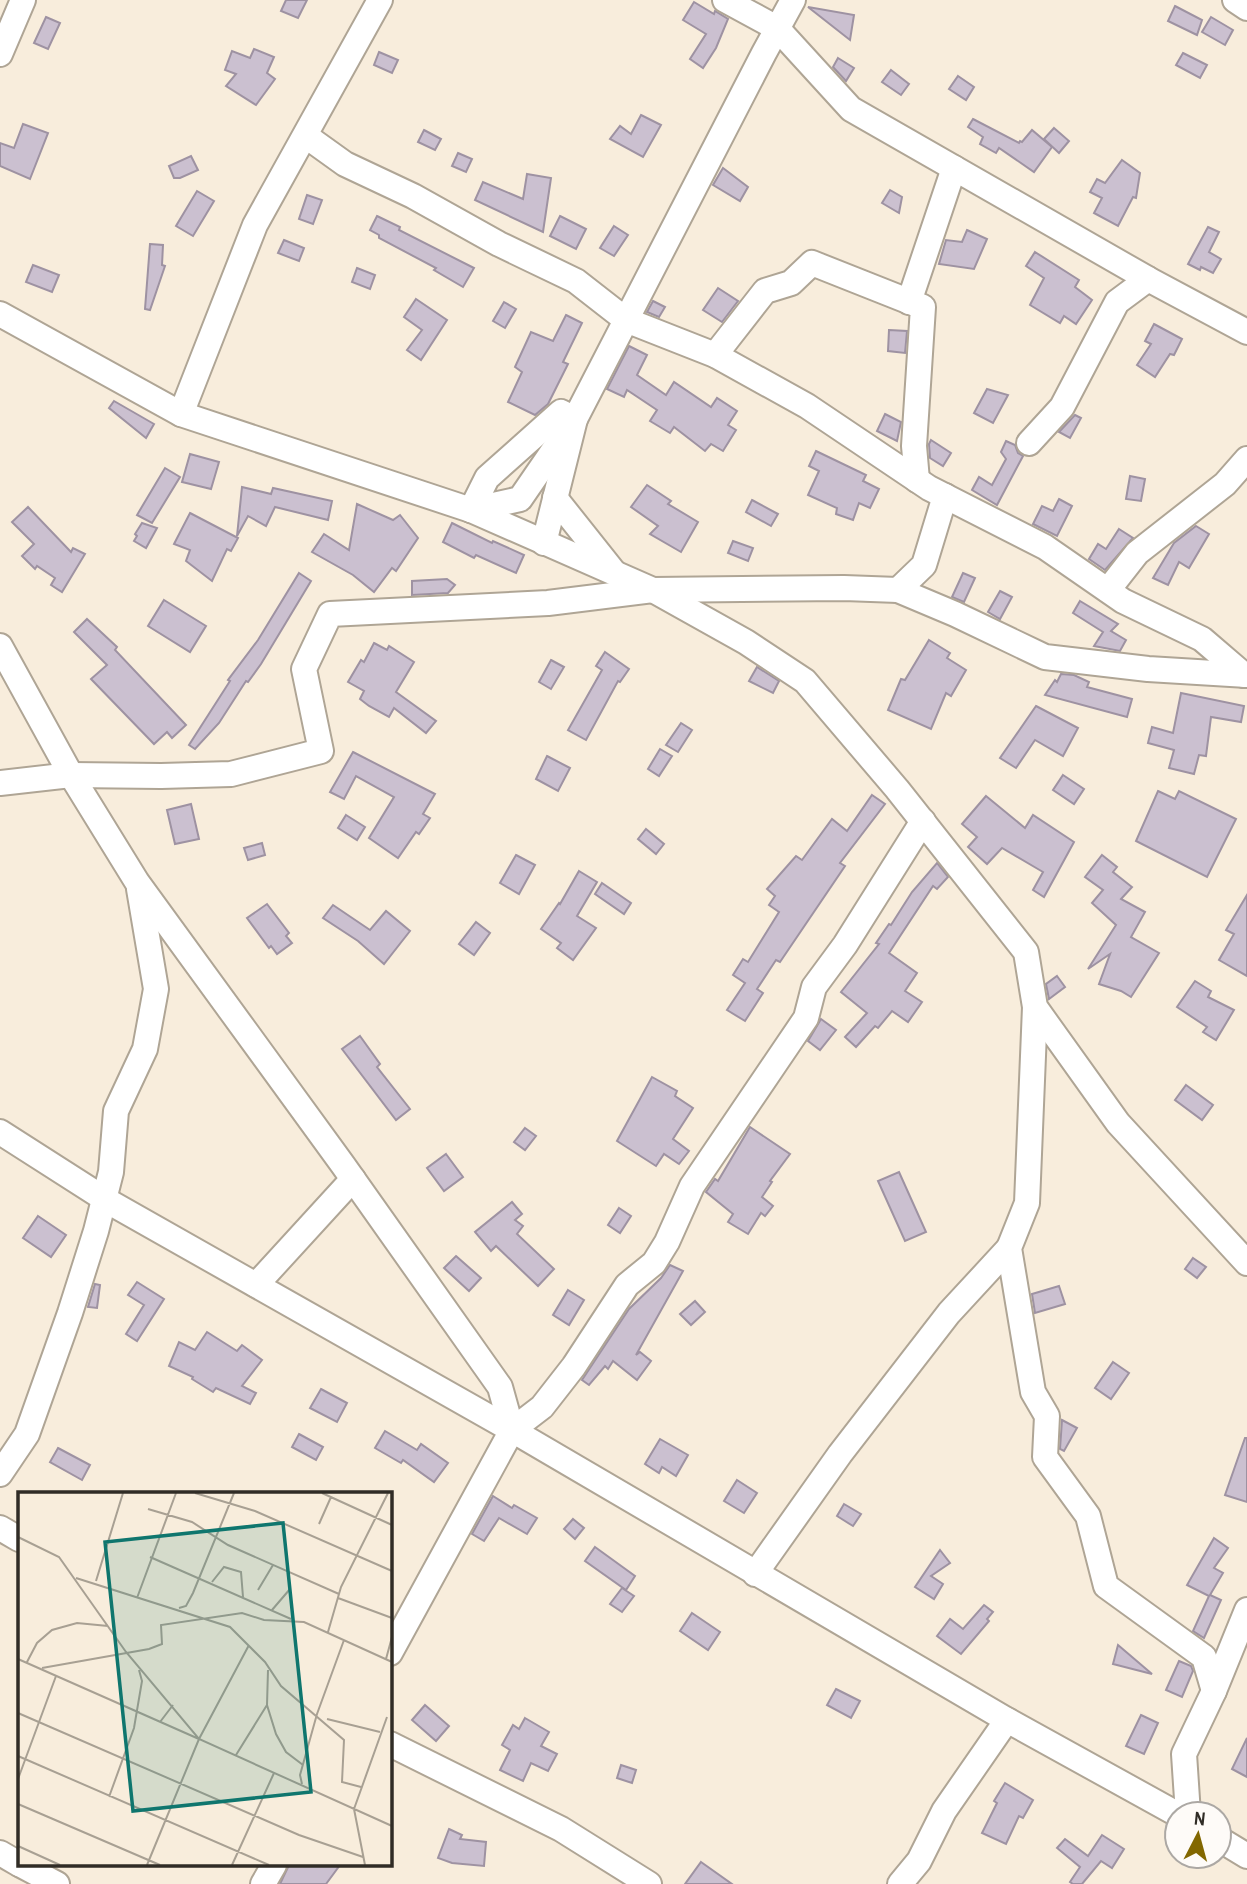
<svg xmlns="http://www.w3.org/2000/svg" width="1247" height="1884" viewBox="0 0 1247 1884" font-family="'Archivo Narrow',sans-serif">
<rect width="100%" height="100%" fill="#f8eddc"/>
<!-- building -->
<g fill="#cbc0d0" stroke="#9e92a2" stroke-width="2">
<polygon points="286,0 307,0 298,18 281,11"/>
<polygon points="694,2 714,14 715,11 728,19 716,48 703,68 690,59 706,34 683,20"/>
<polygon points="1175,6 1202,20 1197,35 1168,21"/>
<polygon points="808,7 854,15 850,40"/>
<polygon points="46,17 60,23 48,49 34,43"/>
<polygon points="1211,17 1233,30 1225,45 1202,32"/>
<polygon points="254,49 274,57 267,73 275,79 256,105 226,86 236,74 225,70 232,51 250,58"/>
<polygon points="379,52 398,60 392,73 374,65"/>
<polygon points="1183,53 1207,65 1200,78 1176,65"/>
<polygon points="838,58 854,68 846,81 833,67"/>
<polygon points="891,70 909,84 901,95 882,82"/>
<polygon points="958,76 974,87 966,100 949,89"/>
<polygon points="641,115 661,125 643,157 610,139 620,126 631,134"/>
<polygon points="973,119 1019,143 1020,141 1022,142 1032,130 1052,147 1034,172 999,148 996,153 980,144 983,137 968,127"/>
<polygon points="23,124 48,133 30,179 0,166 0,143 14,148"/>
<polygon points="1054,128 1069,141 1059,153 1044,139"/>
<polygon points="424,130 441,139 435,150 418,142"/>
<polygon points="458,153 472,159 466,172 452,166"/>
<polygon points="191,156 198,170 180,178 174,178 169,166"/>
<polygon points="1122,160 1140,173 1136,198 1133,197 1118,226 1094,213 1102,198 1090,192 1097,179 1105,183"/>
<polygon points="723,168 748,187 740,201 713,185"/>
<polygon points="527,174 551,178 543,232 475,200 483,182 523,199"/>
<polygon points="890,190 902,197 899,213 882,203"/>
<polygon points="197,191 214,201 193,236 176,226"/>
<polygon points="307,195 322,200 313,224 299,219"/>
<polygon points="377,216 400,227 399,230 474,268 463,287 434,270 436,268 379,238 379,235 370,230"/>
<polygon points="560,216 586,229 576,249 550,236"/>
<polygon points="614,226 628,235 614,256 600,248"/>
<polygon points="1208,227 1219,232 1209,252 1221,259 1213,273 1201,267 1200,270 1188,264"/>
<polygon points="967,230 987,239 974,269 939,264 946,240 962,242"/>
<polygon points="284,240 304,248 299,261 278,253"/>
<polygon points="150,244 163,245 162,265 165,266 150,310 145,309"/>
<polygon points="1035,252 1079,280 1075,287 1092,300 1076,324 1064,316 1060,323 1030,305 1044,278 1026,266"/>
<polygon points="33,265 59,275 52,292 26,282"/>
<polygon points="357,268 375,275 370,289 352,282"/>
<polygon points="718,288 738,301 722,322 703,310"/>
<polygon points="416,299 447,320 421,360 407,350 422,330 404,317"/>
<polygon points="653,301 665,307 659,317 647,312"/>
<polygon points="504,302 516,309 505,328 493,321"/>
<polygon points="566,315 582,323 563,362 568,364 548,404 535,415 508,402 522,372 515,367 531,332 553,341"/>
<polygon points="1154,324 1182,339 1174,355 1170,354 1155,377 1137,365 1151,344 1145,341"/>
<polygon points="889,330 907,331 905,353 888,351"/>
<polygon points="629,346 647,355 637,375 666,395 674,382 711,407 717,398 737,411 728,425 736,430 723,451 711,444 705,451 674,427 670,433 650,421 657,410 627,390 624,397 607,389"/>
<polygon points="987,389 1008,395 993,423 974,413"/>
<polygon points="114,401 154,424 146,438 109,408"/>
<polygon points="885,414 901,422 897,441 877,431"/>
<polygon points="1075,415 1081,418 1070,438 1059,432"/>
<polygon points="931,440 951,453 943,466 930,458 929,444"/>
<polygon points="1006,441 1015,445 1018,453 1023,456 997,505 972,490 979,477 992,485 1006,459 1001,452"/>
<polygon points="816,451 866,475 863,481 879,489 870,508 859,503 853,520 836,514 837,508 808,495 819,471 809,466"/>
<polygon points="190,454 219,462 211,489 182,482"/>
<polygon points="165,468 180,477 152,523 137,515"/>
<polygon points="1130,476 1145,479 1141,501 1126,499"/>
<polygon points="647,485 671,501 668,504 698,522 681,552 650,534 658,526 631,507"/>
<polygon points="242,487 271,494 273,488 332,501 328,520 275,507 266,526 248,516 237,536"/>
<polygon points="1059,499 1072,506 1057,536 1033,524 1042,506 1053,511"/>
<polygon points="752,500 778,514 771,526 746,512"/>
<polygon points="357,504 393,520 400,515 418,538 396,571 392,568 374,592 353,575 312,552 324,534 349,550"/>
<polygon points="28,507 71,552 73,548 85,554 62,592 51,585 55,578 37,566 35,569 22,556 34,544 12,522"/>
<polygon points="190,513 238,538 231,551 227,549 212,581 186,561 190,550 174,544"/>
<polygon points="142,523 157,528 146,548 134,541 137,536 135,534"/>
<polygon points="452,523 492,543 493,541 524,555 516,573 476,555 474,558 443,542"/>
<polygon points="1196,526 1209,534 1189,568 1179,562 1168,585 1153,578 1174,543"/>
<polygon points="1119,529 1133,538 1105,570 1089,559 1098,544 1106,549"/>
<polygon points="733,541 753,548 748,561 728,553"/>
<polygon points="299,573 311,581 261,664 248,682 246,681 219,723 195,749 189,745 230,681 228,680 258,640"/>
<polygon points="963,573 975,578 964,602 952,597"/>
<polygon points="447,579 455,585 448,593 412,595 412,581"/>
<polygon points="1000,591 1012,597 1000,619 988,612"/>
<polygon points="164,600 206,626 190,652 148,626"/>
<polygon points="1080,601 1118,624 1111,631 1126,640 1120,651 1094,646 1103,632 1073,613"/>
<polygon points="87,619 117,647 115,650 186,725 172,738 167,732 154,744 91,679 107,665 74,632"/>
<polygon points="929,640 950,653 947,658 966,670 951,696 946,693 931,729 888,710 901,679 905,680"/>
<polygon points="374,643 387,650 389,646 414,662 396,692 436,721 426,733 394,708 389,717 369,706 360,699 364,691 348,682 361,660 364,662"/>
<polygon points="605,652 629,669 620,682 618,681 586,740 568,730 602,670 596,666"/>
<polygon points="551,660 564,667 551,689 539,682"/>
<polygon points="757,667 779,681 773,693 749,681"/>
<polygon points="1061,674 1074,675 1089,682 1087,687 1132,699 1127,717 1045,695 1055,680 1057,682"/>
<polygon points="1181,693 1244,706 1241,722 1211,717 1206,756 1199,755 1194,774 1169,768 1174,750 1148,743 1152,727 1173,733"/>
<polygon points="1036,706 1078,728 1063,756 1035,740 1016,768 1000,758"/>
<polygon points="681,723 692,730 678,752 666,745"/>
<polygon points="660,749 672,756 659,776 648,769"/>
<polygon points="353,752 435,794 423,814 430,818 419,834 416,832 398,858 369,838 394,797 356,776 344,799 330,792"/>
<polygon points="547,756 570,768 558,791 536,779"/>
<polygon points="1063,775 1084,789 1074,804 1053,790"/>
<polygon points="1158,791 1175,799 1179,791 1236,819 1207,877 1136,841"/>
<polygon points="872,795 885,804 840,863 845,866 780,962 776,960 757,989 763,993 745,1021 727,1010 745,983 733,975 743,959 748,962 779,912 769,905 775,896 767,889 796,856 802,860 832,819 847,831"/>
<polygon points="986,796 1025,828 1033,815 1074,842 1044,897 1033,890 1043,872 1002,848 987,864 968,847 977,837 962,824"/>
<polygon points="191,804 199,839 175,844 167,810"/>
<polygon points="346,815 365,827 357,840 338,828"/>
<polygon points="646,829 664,844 656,854 638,839"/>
<polygon points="262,843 265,855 248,860 244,848"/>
<polygon points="516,855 535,865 519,894 500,883"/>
<polygon points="1102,855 1117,867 1113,872 1132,887 1121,899 1145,912 1131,937 1159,953 1131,997 1121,991 1099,984 1110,954 1088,969 1116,925 1092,903 1103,890 1085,877"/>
<polygon points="937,863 948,877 937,889 933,886 889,953 917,973 905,991 922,1002 908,1022 892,1011 878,1028 875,1026 856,1047 845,1037 867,1013 841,992 879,944 876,943 889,924 891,925 912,892"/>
<polygon points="579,871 597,882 577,916 596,928 573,960 557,948 561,943 541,929 559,903 560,904"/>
<polygon points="602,883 631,903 624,914 595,894"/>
<polygon points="1247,895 1247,976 1219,960 1234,934 1226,930"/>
<polygon points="267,904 289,933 286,936 292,943 277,954 271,946 269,948 247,918"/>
<polygon points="333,905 370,930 386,911 410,931 384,964 358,941 323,918"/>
<polygon points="476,922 490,933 474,955 459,944"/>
<polygon points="1057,976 1065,987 1049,999 1046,984"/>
<polygon points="1195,981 1211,991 1208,997 1234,1010 1216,1040 1203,1032 1207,1027 1177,1007"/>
<polygon points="821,1019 836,1030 820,1050 808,1041"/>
<polygon points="360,1036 380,1064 377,1067 410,1109 396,1120 342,1049"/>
<polygon points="652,1077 677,1091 675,1096 693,1108 673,1139 689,1151 679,1164 664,1154 656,1166 617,1141"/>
<polygon points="1186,1085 1213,1105 1202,1120 1175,1100"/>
<polygon points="750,1127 790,1154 770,1181 772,1182 762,1197 773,1206 765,1216 761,1213 748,1234 728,1222 733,1214 706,1192 715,1179 718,1181"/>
<polygon points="525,1128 536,1136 525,1150 514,1142"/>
<polygon points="446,1154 463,1177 444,1191 427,1168"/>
<polygon points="899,1172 926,1232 905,1241 878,1181"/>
<polygon points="512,1202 522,1214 515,1220 523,1226 517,1234 554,1269 538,1286 496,1246 491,1251 475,1232"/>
<polygon points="619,1208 631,1216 620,1233 608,1225"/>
<polygon points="38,1216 66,1235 51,1257 23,1238"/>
<polygon points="456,1256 481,1278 469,1291 444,1268"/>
<polygon points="1193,1258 1206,1267 1197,1278 1185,1269"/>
<polygon points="670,1265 683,1271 636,1355 640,1352 651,1361 637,1380 613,1361 608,1369 605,1366 589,1385 582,1380 629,1309 661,1278"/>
<polygon points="137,1282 164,1299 137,1341 126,1334 144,1305 128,1295"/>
<polygon points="95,1284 100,1285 97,1308 88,1307"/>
<polygon points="1059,1286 1065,1304 1035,1313 1032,1294"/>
<polygon points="568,1290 584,1300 569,1325 553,1315"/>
<polygon points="695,1301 705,1312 691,1325 680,1314"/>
<polygon points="207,1332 237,1351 242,1345 262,1360 242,1386 256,1393 250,1404 216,1388 213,1392 192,1379 193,1377 169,1366 179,1342 195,1350"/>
<polygon points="1113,1362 1129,1373 1111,1399 1095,1388"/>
<polygon points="321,1389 347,1403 337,1422 310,1408"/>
<polygon points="1062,1420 1077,1428 1064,1451 1060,1449"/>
<polygon points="385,1431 417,1450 421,1444 448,1463 434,1482 403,1460 401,1463 375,1448"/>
<polygon points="299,1434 323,1447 316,1460 292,1447"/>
<polygon points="1245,1438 1247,1438 1247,1502 1225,1495"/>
<polygon points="660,1439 688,1455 676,1476 662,1467 659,1473 645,1464"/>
<polygon points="58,1448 90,1465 82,1480 50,1462"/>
<polygon points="737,1480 757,1493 744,1513 724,1501"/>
<polygon points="493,1496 512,1508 514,1505 537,1518 527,1534 499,1518 484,1541 472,1534"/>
<polygon points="844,1504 861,1514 853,1526 837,1516"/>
<polygon points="573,1519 584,1528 575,1539 564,1529"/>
<polygon points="1214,1538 1228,1548 1214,1568 1223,1573 1210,1595 1221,1600 1204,1638 1193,1631 1209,1596 1187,1585"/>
<polygon points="595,1547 635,1576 626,1590 585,1561"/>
<polygon points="940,1550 950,1563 931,1576 943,1584 934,1599 915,1587"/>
<polygon points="622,1588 634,1596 622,1612 610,1604"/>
<polygon points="984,1605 993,1612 987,1619 989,1621 961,1654 937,1636 950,1619 963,1629"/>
<polygon points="692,1613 720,1632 708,1650 680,1631"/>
<polygon points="1118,1645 1152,1674 1113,1664"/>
<polygon points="1179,1661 1191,1666 1193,1671 1182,1697 1166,1690"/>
<polygon points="836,1689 860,1701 851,1718 827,1705"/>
<polygon points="425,1705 449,1726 436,1741 412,1720"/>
<polygon points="1141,1715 1158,1723 1144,1754 1126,1746"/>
<polygon points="525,1718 549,1732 541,1746 557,1754 548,1771 531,1763 523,1781 500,1770 510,1750 502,1745 513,1725 519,1729"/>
<polygon points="1247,1738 1247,1777 1232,1769"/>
<polygon points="621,1765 636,1770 632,1783 617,1778"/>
<polygon points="1005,1783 1033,1800 1023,1818 1019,1816 1006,1844 982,1833 997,1803 994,1801"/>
<polygon points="449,1829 462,1835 460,1839 486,1842 484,1866 452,1863 438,1858"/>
<polygon points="1102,1835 1124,1849 1112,1868 1101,1861 1082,1884 1073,1884 1070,1882 1080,1867 1057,1848 1065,1839 1088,1856"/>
<polygon points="701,1862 732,1884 685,1884"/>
<polygon points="289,1865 340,1865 326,1884 280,1884"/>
</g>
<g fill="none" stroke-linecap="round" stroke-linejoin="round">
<defs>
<g id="minor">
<polyline points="725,0 777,28 851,109 1148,279 1247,332"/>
<polyline points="1235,0 1247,8"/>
<polyline points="0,54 23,0"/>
<polyline points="306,136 345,164 413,196 499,244 576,281 626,320 715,355 807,406 929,488 1045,547 1123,601 1202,639 1244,675"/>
<polyline points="909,302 954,168"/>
<polyline points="0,314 181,414 471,510 653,590 746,642 805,681 897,789 1026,952 1035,1007 1118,1123 1247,1263"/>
<polyline points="715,355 765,291 791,283 812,263 923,307 914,446 917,480"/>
<polyline points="181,414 255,225 380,0"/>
<polyline points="1029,443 1062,407 1117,302 1148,279"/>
<polyline points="555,498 613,571"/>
<polyline points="471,510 520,499 575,419 764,53 793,0"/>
<polyline points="471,510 487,478 561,412 575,419 544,543"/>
<polyline points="898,590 924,565 945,496"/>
<polyline points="1108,590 1137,553 1225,484 1247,459"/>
<polyline points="0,646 71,775 137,882 343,1165 500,1387 512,1430 1007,1720 1177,1814"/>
<polyline points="0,783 71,775 161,776 231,774 321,751 304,669 330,614 548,603 653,590 844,588 898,590 955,614 1045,657 1148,669 1247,675"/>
<polyline points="1035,1007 1027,1203 1009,1248 1033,1392 1047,1416 1045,1457 1088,1516 1106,1586 1204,1657 1214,1691"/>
<polyline points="0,1132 111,1203 512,1430"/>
<polyline points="256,1285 353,1179"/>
<polyline points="0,1474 27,1434 70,1313 96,1231 111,1172 116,1111 145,1049 156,989 139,889"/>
<polyline points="0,1528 19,1539"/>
<polyline points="755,1574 840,1454 949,1313 1009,1248"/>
<polyline points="390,1653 512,1430 542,1407 574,1366 627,1285 654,1263 667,1242 692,1186 806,1018 814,987 845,945 923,821"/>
<polyline points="390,1744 561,1829 649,1884"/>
<polyline points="1188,1814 1184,1754 1214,1691 1247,1610"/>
<polyline points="1219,1839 1247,1856"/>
<polyline points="0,1853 19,1864"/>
<polyline points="21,1865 57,1884"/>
<polyline points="263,1884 274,1865"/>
<polyline points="900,1884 919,1861 944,1811 1007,1720"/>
</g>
</defs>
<!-- minor casing -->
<use href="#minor" stroke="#afa595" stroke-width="28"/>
<!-- minor -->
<use href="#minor" stroke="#fff" stroke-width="24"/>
</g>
<!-- overview -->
<g transform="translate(18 1492)">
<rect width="374" height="374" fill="#f8eddc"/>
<path fill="none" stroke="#a8a093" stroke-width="2" d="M 177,1 L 237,19 L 374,79M 304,1 L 374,33M 130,17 L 174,30 L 210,53 L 321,102M 301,32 L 313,5M 0,45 L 41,65 L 108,160 L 181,247 L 374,334M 132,65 L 273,127M 58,86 L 212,135 L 247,170 L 263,194 L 326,248 L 324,290 L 343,295M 78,89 L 105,1M 194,90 L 206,75 L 223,80 L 225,105M 240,98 L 255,73M 119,106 L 158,1M 320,106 L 374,126M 161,116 L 168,114 L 175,101 L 216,1M 254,118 L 272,97M 310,140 L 323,95 L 370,1M 0,167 L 181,247M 368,167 L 374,145M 9,170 L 19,151 L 34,138 L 59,131 L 90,134M 24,176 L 131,157 L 144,152 L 143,133 L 224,121 L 246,128 L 286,130 L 374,170M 250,178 L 249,213 L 258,242 L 268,260 L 285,273M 0,221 L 281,343 L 345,365M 309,227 L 362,240M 142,230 L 155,213M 218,263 L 249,213M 0,264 L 251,373M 0,287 L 38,184M 284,292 L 282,283 L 299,222 L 326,148M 91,305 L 116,236 L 124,189 L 121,178M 0,312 L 142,373M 0,354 L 42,373M 129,373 L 181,247 L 231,153M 214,373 L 256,281M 347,373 L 336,317 L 369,225"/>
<path fill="#0f766e" fill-opacity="0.15" stroke="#0f766e" stroke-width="3.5" d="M 265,31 L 293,300 L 115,319 L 87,50 Z"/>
<rect width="374" height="374" fill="none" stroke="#302c26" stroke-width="3.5"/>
</g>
<!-- north arrow -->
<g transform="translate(1198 1835) rotate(6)"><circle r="33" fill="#fefbf8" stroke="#aca8a4" stroke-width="2"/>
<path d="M0-5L12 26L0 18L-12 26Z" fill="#826700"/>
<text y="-10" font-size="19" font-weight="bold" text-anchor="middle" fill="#302c26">N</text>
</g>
</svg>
